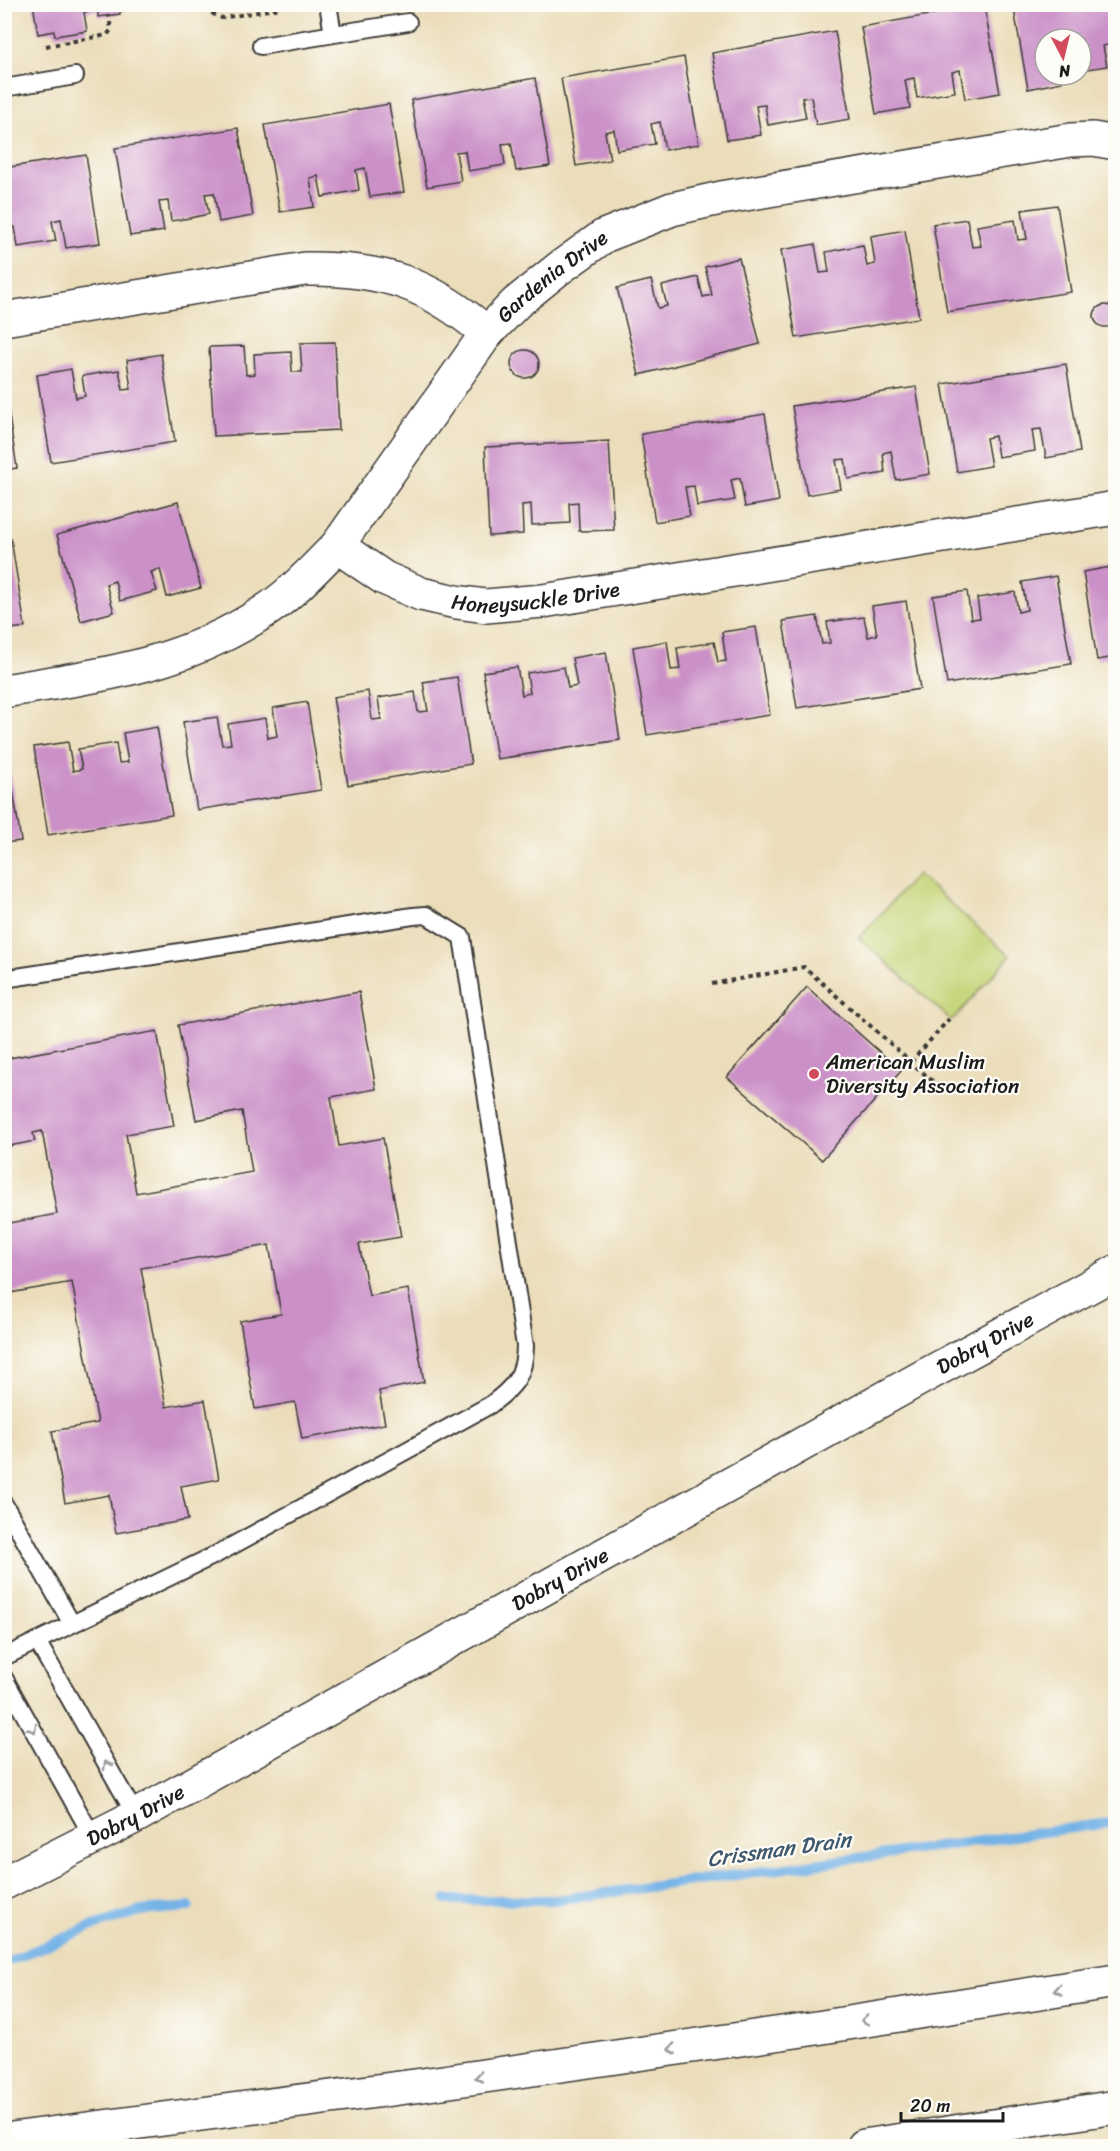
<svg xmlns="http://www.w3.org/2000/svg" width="1120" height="2151" viewBox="0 0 1120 2151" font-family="Sriracha,sans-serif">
<rect width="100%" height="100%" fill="#fdfcf7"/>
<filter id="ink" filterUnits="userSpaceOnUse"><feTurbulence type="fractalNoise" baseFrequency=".0167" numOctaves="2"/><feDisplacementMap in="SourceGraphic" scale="12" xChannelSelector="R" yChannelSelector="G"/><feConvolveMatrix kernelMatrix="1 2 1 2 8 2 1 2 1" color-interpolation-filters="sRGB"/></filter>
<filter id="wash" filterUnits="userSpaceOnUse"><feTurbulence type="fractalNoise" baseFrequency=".008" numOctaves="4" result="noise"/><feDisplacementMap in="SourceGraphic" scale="24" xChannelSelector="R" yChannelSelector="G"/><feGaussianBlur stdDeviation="1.35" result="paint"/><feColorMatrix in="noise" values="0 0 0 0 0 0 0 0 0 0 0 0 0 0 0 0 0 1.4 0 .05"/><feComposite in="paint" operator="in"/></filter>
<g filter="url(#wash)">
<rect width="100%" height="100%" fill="#ebddba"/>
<!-- green -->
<polygon fill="#c4d375" stroke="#707848" stroke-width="1.5" points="917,874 1010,956 952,1021 859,938"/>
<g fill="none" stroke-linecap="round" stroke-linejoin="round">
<!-- stream -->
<g stroke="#74b3e7" stroke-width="10">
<polyline points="446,1900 555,1900 1116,1822"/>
<polyline points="4,1963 93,1926 141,1911 189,1907"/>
</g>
</g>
<g id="blocks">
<!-- building -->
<g fill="#cb90c8">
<polygon points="33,4 150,4 151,6 120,11 120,14 98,17 98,10 84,12 87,31 55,36 54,31 38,34"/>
<polygon points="1013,4 1116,4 1116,57 1112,44 1103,46 1107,66 1081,70 1081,39 1045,39 1045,75 1061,75 1062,82 1028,89"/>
<polygon points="984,5 1000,93 965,99 960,70 952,72 955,92 917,98 914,78 905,80 910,108 876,114 861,27"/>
<polygon points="835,31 850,119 816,125 811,97 802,98 806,118 768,125 765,105 756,106 761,135 727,140 712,53"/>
<polygon points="684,57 699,144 665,150 660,122 651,124 655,144 617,150 614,130 605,132 610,160 576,166 561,78"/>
<polygon points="535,78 550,166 516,171 511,143 502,144 505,165 468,171 465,151 456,152 461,181 427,187 411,100"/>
<polygon points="389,104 404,192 370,197 365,168 356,170 359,190 322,197 318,176 310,178 314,207 280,212 265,125"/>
<polygon points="238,128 253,216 219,222 214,193 205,194 209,214 190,218 171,221 168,201 159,202 164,231 130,236 115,148"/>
<polygon points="86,155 100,243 66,248 61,219 52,221 56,241 18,247 15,227 6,228 11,257 4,258 4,168"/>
<polygon points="1057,205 1071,292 947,312 933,224 967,219 972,247 981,246 977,226 1015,220 1018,240 1027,239 1022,210"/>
<polygon points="905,230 919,318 796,338 781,250 815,244 820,273 829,272 826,252 863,245 867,266 875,264 871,236"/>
<polygon points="739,258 760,344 639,375 617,288 651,280 658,308 667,306 662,286 698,277 703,297 712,295 705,267"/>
<circle cx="1105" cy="316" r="11"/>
<polygon points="335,342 339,430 214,436 209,347 244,346 246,375 255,374 254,354 291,352 292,372 302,372 300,343"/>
<circle cx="525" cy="364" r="14"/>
<polygon points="161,354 175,442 51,462 37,375 71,369 76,398 85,396 82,376 100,373 119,370 123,390 131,389 127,360"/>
<polygon points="1066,364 1080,452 1046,458 1041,429 1032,430 1035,451 998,457 995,436 986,438 991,466 957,472 942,384"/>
<polygon points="916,387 930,474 896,480 891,451 883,453 885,473 848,479 845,459 836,460 841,489 807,495 792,406"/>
<polygon points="6,396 17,468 4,470 4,397"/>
<polygon points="765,414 779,501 745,507 740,478 731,480 735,500 697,506 694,486 685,487 690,516 655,522 641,434"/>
<polygon points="609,441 614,530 579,531 578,502 569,503 570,523 532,525 531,504 522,505 523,534 489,536 485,447"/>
<polygon points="178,502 201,588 167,597 160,569 151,572 157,591 120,601 115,581 106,584 114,612 81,621 57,535"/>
<polygon points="11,539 25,627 4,630 4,540"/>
<polygon points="1116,566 1116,657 1097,660 1083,572"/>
<polygon points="1056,576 1071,664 947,684 933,596 967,591 971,619 980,618 977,598 1015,592 1018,612 1027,610 1022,582"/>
<polygon points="906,601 920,689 797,708 783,621 817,616 822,644 830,643 827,622 864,617 868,637 877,635 872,606"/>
<polygon points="756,627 770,715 647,735 633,647 667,641 671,670 680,669 677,648 714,642 718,662 726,661 722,632"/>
<polygon points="606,652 620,740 497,759 483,672 517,667 522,695 530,693 527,673 564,667 568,688 577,686 572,658"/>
<polygon points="457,677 471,764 348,785 333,697 368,691 372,720 381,719 378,698 396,695 415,692 418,712 428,711 423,682"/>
<polygon points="307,702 321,790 197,810 183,722 217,717 222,745 231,744 228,724 265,718 268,738 277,736 273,708"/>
<polygon points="157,727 172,815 48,835 34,747 68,742 73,771 82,769 78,749 116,743 119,763 128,762 123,733"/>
<polygon points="7,752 21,841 4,843 4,753"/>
<polygon points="807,987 901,1071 822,1160 727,1077"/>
<polygon points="359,992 376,1089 331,1097 339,1146 383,1138 401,1237 359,1244 369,1296 408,1289 424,1382 379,1391 385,1424 302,1439 295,1402 255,1409 240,1321 281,1314 269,1245 141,1268 166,1407 205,1400 219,1479 181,1486 188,1520 116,1533 109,1495 65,1503 52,1431 98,1423 72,1282 4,1294 4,1224 57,1214 42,1131 33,1133 35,1141 4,1147 4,1059 157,1031 174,1126 126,1134 136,1193 252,1172 242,1111 196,1120 178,1025"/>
</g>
</g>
</g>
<g filter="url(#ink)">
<use href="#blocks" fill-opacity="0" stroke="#3b3934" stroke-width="1.5"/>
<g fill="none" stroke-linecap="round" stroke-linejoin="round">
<defs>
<g id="lane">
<polyline points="328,4 333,34"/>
<polyline points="261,46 408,22"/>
<polyline points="4,88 75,76"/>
<path d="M 4,979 L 413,916 L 426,915 L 462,937 L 525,1346 C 525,1376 513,1388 490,1405 L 217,1554 L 4,1657"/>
<polyline points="4,1504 72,1624"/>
<polyline points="37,1641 136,1816"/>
<polyline points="4,1678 94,1839"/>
</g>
<g id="street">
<path id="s1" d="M 4,319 L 305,269 C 383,268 428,283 487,333 L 516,303 L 558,269 L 604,236 L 672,209 L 721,198 L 1071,140 L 1093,139 L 1116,143"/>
<polyline points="337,546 487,333"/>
<path id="s2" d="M 4,691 C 99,675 179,667 262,613 C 290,596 314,569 337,546 L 384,578 L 421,594 L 456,602 L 486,606 L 543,601 L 1116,508"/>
</g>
<g id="secondary">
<path id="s3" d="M 4,1883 L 136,1816 L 919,1379 L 1116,1272"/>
</g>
<g id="highway">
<polyline points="4,2140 422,2085 810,2029 1116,1981"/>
<polyline points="864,2146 1116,2107"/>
</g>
</defs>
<!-- lane casing -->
<use href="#lane" stroke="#3b3934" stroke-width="20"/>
<!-- street casing -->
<use href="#street" stroke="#3b3934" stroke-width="36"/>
<!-- secondary casing -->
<use href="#secondary" stroke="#3b3934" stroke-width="36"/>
<!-- highway casing -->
<use href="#highway" stroke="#3b3934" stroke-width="36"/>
<!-- path -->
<g stroke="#3b3934" stroke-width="4" stroke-dasharray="4.5 4.5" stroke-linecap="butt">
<polyline points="210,4 213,14 222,18 281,8"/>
<polyline points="245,5 246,14"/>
<polyline points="46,46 107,35 111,30 109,16"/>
<polyline points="1110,305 1116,300"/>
<polyline points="1113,324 1116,327"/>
<polyline points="712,984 804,967 937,1085 942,1093"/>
<polyline points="911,1062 949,1019"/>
</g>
<!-- lane -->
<use href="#lane" stroke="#fff" stroke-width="16"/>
<!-- street -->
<use href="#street" stroke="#fff" stroke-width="33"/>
<!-- secondary -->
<use href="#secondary" stroke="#fff" stroke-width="33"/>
<!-- highway -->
<use href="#highway" stroke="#fff" stroke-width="33"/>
</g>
<!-- one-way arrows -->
<defs><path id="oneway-chevron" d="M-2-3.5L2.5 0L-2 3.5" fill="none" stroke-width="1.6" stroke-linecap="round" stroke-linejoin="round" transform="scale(1.5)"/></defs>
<g stroke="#999">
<use href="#oneway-chevron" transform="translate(33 1729) rotate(61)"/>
<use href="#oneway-chevron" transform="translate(107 1765) rotate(-119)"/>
<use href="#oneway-chevron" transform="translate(1058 1990) rotate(171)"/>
<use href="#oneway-chevron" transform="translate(865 2020) rotate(171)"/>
<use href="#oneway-chevron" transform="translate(672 2049) rotate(172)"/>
<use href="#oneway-chevron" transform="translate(479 2077) rotate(172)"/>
</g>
</g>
<!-- markers -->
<circle fill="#d1495b" stroke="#fdfcf7" stroke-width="2" cx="814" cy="1074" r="6"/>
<g text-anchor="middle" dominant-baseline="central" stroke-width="4.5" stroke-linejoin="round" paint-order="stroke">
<!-- street labels -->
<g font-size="21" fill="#1c1c1c" stroke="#fdfcf7">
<text stroke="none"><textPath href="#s1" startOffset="590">Gardenia Drive</textPath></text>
<text stroke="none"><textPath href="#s2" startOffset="586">Honeysuckle Drive</textPath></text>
<text stroke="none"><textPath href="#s3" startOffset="1120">Dobry Drive</textPath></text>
<text stroke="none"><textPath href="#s3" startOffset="634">Dobry Drive</textPath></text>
<text stroke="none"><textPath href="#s3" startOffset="148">Dobry Drive</textPath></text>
</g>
<!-- poi labels -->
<g font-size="21" fill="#1c1c1c" stroke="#fdfcf7" text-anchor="start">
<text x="826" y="1062">American Muslim<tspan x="826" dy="24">Diversity Association</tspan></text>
</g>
<!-- water labels -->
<g font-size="22" font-style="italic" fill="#3f586d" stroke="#fdfcf7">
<text transform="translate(779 1849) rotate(-8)">Crissman Drain</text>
</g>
</g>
<!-- margin -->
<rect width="1120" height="2151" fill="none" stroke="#fdfcf7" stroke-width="24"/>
<!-- north arrow -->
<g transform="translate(1063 57) rotate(173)"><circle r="28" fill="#fdfcf7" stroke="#a3a29f" stroke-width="1.5"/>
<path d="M0-4.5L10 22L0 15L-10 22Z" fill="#d1495b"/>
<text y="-9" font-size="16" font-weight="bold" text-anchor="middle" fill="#1c1c1c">N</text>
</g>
<!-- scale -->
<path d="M901 2112v9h102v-9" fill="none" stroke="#1c1c1c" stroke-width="3"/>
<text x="910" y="2112" font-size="18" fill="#1c1c1c" stroke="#fdfcf7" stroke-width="4.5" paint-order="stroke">20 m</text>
</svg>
